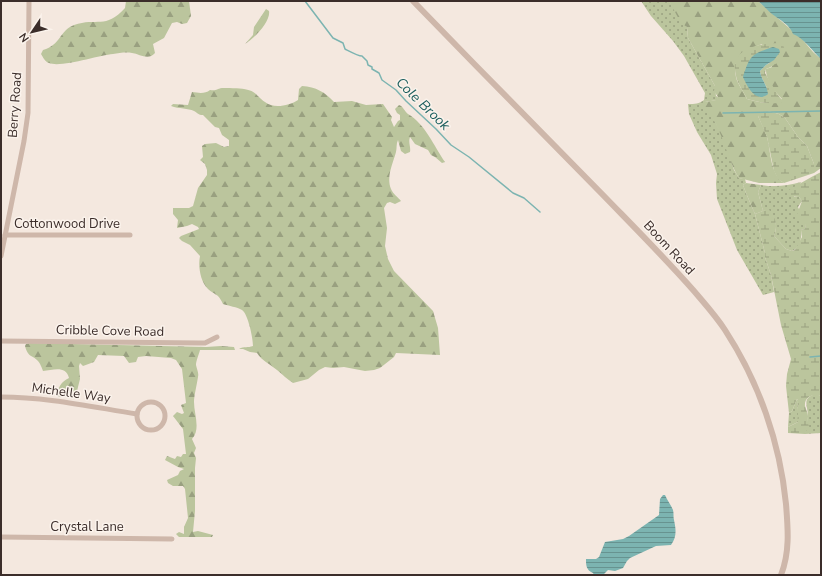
<svg xmlns="http://www.w3.org/2000/svg" width="822" height="576" viewBox="0 0 822 576" font-family="'Nunito Sans',sans-serif">
<defs>
<pattern id="grass-dots" width="8" height="8" patternUnits="userSpaceOnUse"><rect width="8" height="8" fill="#bbc59d"/><path d="M2 2h.1M6 6h.1" fill="none" stroke="#99a080" stroke-width="1.8" stroke-linecap="round"/></pattern>
<pattern id="forest-firs" width="22" height="20" patternUnits="userSpaceOnUse"><rect width="22" height="20" fill="#bbc59d"/><path d="M5 1l3.5 6h-7zM16 11l3.5 6h-7z" fill="#99a080"/></pattern>
<pattern id="wetland-marsh" width="20" height="14" patternUnits="userSpaceOnUse"><rect width="20" height="14" fill="#bbc59d"/><path d="M1 5h8M5 5V1M11 12h8M15 12V8" fill="none" stroke="#99a080"/></pattern>
<pattern id="water-rules" width="6" height="5" patternUnits="userSpaceOnUse"><rect width="6" height="5" fill="#7cb4b1"/><path d="M0 2.5h6" fill="none" stroke="#679390"/></pattern>
</defs>
<rect width="100%" height="100%" fill="#f4e8df"/>
<!-- grass -->
<g fill="url(#grass-dots)">
<path d="M 641,1 L 669,1 L 687,27 L 688,38 L 715,86 L 716,96 L 718,97 L 717,100 L 705,102 L 724,139 L 734,170 L 739,178 L 745,179 L 746,183 L 743,185 L 746,193 L 755,214 L 765,253 L 765,257 L 771,275 L 774,292 L 763,295 L 737,250 L 717,199 L 716,183 L 717,174 L 711,155 L 697,132 L 689,114 L 688,104 C 695,104 699,104 704,100 L 705,93 L 684,56 L 673,41 L 651,16 Z"/>
<path d="M 801,182 L 799,186 L 793,188 L 794,197 L 799,197 L 802,201 L 798,207 L 806,225 L 805,229 L 801,230 C 802,238 800,248 792,251 L 786,249 L 774,236 C 778,226 775,216 768,210 L 763,211 L 758,192 L 761,185 C 775,187 787,186 801,182 Z"/>
<path d="M 816,394 L 821,396 L 821,433 L 805,434 C 805,428 807,423 808,418 C 809,407 800,398 816,394 Z"/>
<path d="M 797,399 L 798,400 C 797,407 799,414 798,422 L 788,427 L 789,413 L 792,411 Z"/>
</g>
<!-- forest -->
<g fill="url(#forest-firs)" fill-rule="evenodd">
<path d="M 126,1 L 189,1 L 191,16 L 187,23 L 182,24 L 177,22 L 172,23 L 164,38 L 153,44 L 155,53 C 148,61 140,54 132,53 C 126,52 119,53 113,54 C 99,55 61,68 49,63 C 45,62 43,57 41,54 L 43,50 C 61,45 59,31 74,25 C 97,17 105,30 125,8 Z"/>
<path d="M 669,1 L 758,1 L 802,39 L 813,52 L 821,59 L 821,168 L 814,173 L 814,164 L 807,146 L 798,137 L 785,118 L 779,114 L 768,111 L 758,116 C 761,123 765,130 767,137 C 771,152 770,174 784,183 L 759,183 L 739,178 C 725,155 723,127 704,107 L 705,102 L 716,100 L 718,97 L 714,91 L 715,86 L 688,38 L 687,27 L 681,23 ZM 762,44 L 772,67 L 766,69 C 765,79 776,93 782,99 C 774,106 757,102 747,99 C 744,92 737,83 736,77 C 731,56 746,50 762,44 Z"/>
<path d="M 266,9 L 269,11 C 271,21 254,39 245,44 L 253,35 L 254,27 Z"/>
<path d="M 302,86 C 316,87 325,92 334,102 L 352,101 L 366,105 L 383,104 L 392,117 L 391,120 L 394,127 L 398,121 L 400,120 L 400,115 L 397,113 L 395,109 L 399,105 C 404,107 404,111 408,114 C 425,124 434,146 445,162 L 442,163 L 435,157 L 431,155 L 428,150 L 415,144 L 410,137 C 408,142 411,147 410,152 L 405,154 L 401,151 L 398,140 C 396,144 397,148 396,152 C 393,163 386,177 391,189 C 393,194 398,197 401,201 L 395,204 L 390,202 L 387,203 L 384,208 L 387,228 L 385,246 L 388,259 L 394,271 L 433,311 L 438,328 L 440,355 L 396,353 L 394,357 L 380,368 L 374,370 L 365,371 L 344,367 L 333,368 L 325,367 L 319,370 L 308,379 L 293,383 C 287,379 283,375 277,370 C 270,364 262,361 257,353 L 250,352 L 243,349 L 239,349 C 244,346 248,348 253,346 C 253,338 248,314 242,310 C 237,307 229,306 223,304 C 218,293 216,296 208,289 C 200,281 198,266 200,256 L 190,245 L 182,241 L 179,238 L 181,236 L 199,229 L 198,227 L 192,224 L 187,226 L 177,228 L 178,220 L 173,214 L 173,208 L 189,208 L 193,206 L 198,188 L 207,175 L 207,170 L 205,164 L 200,160 L 203,157 L 202,146 L 205,144 L 216,143 L 224,147 L 229,146 L 229,140 L 222,135 L 219,128 L 215,127 L 203,115 C 198,115 198,113 194,111 C 188,108 179,109 171,106 L 173,104 L 188,105 L 192,92 C 199,93 205,94 210,90 C 217,91 216,89 222,88 C 225,88 241,88 244,89 C 257,91 256,96 265,102 C 273,109 289,106 298,100 L 299,89 Z"/>
<polygon points="746,183 761,185 758,192 763,211 755,214 746,193 743,185"/>
<path d="M 30,343 L 206,347 L 221,346 L 234,347 L 235,350 L 200,350 C 199,354 196,361 196,365 C 197,370 199,373 198,377 C 197,384 194,396 194,402 C 194,414 201,429 192,439 L 196,448 L 194,453 L 196,458 L 195,468 L 195,511 L 193,532 L 198,531 L 213,535 L 212,537 L 179,537 L 176,534 L 179,532 L 184,534 L 184,527 L 188,518 L 185,489 L 183,486 L 173,486 L 168,483 L 167,480 L 178,475 L 180,471 L 184,469 L 178,467 L 165,460 L 167,456 L 175,459 L 177,456 L 181,457 L 183,454 L 186,454 L 183,429 L 173,416 L 177,412 L 182,414 L 184,413 L 181,405 L 186,403 L 182,369 L 176,360 L 171,358 L 146,356 L 138,357 L 136,362 L 129,363 L 124,356 L 98,355 L 94,362 L 83,366 L 80,363 L 79,366 L 80,379 L 76,395 L 63,397 L 57,396 C 58,387 61,382 69,378 C 66,365 53,370 43,371 C 42,368 40,363 38,361 C 33,355 28,358 25,346 L 26,344 Z"/>
</g>
<!-- wetland -->
<g fill="url(#wetland-marsh)" fill-rule="evenodd">
<path d="M 778,43 L 783,45 L 785,50 C 783,60 776,65 766,69 L 765,73 L 778,95 L 782,100 L 782,102 C 772,105 757,102 747,99 C 744,92 737,83 736,76 C 729,48 757,44 778,43 ZM 775,60 L 766,65 L 760,71 L 761,76 L 767,88 L 746,69 Z"/>
<polygon points="764,107 768,111 779,114 785,118 798,137 807,146 814,164 814,173 784,183 778,179 774,171 767,137 758,116 760,109"/>
<path d="M 821,172 L 821,396 C 813,393 804,397 805,406 C 806,410 808,413 808,416 C 808,420 807,422 809,426 L 805,434 L 788,433 L 788,427 L 798,422 L 797,420 C 799,414 797,407 798,400 L 797,399 L 792,411 L 789,413 L 786,386 L 787,374 L 791,359 L 781,325 L 771,275 L 765,257 L 765,253 L 755,214 L 768,209 C 776,216 778,226 774,236 L 786,249 L 792,251 L 795,250 L 802,237 L 801,230 L 805,229 L 806,225 L 799,222 L 796,217 L 802,201 L 799,197 L 788,196 L 787,191 C 799,184 809,178 821,172 Z"/>
</g>
<!-- water -->
<g fill="url(#water-rules)">
<path d="M 758,1 L 821,1 L 821,59 C 813,52 803,37 793,34 C 790,25 780,20 772,14 C 767,10 763,5 758,1 Z"/>
<path d="M 773,47 L 779,49 L 780,52 L 774,60 L 766,65 L 760,71 C 761,79 767,85 768,94 C 756,104 747,86 743,77 C 750,55 752,54 773,47 Z"/>
<path d="M 663,495 L 665,495 C 667,500 671,505 673,510 C 674,513 673,517 674,520 C 676,529 677,537 671,545 L 656,546 L 630,558 L 627,561 L 623,568 L 615,571 L 608,570 L 603,575 L 594,575 L 593,573 C 586,570 586,565 586,559 L 596,559 L 599,557 L 605,542 L 623,539 L 629,536 L 659,515 L 660,499 Z"/>
</g>
<g fill="none" stroke-linecap="round" stroke-linejoin="round">
<!-- stream -->
<g stroke="#7cb4b1" stroke-width="1.5">
<path d="M 305,1 L 333,38 L 343,43 L 345,49 C 349,51 358,56 362,56 L 367,61 L 368,65 L 372,67 L 372,69 L 379,73 L 382,80 L 396,90 L 406,101 L 436,129 L 451,145 L 469,157 L 513,193 L 524,198 L 540,212"/>
<polyline points="723,113 821,111"/>
<polyline points="810,357 821,356"/>
</g>
<!-- minor -->
<g stroke="#ceb7aa" stroke-width="5">
<polyline points="5,235 130,235"/>
<polyline points="1,256 24,141 28,113 29,1"/>
<polyline points="1,341 200,343 205,343 217,337"/>
<path d="M 1,397 C 47,397 92,407 137,414"/>
<circle cx="151" cy="416" r="14"/>
<polyline points="1,537 172,539"/>
</g>
<!-- tertiary -->
<path stroke="#ceb7aa" stroke-width="6" d="M 413,1 C 476,66 540,131 603,195 C 634,227 665,258 694,291 C 705,304 716,316 725,330 C 759,382 780,443 786,504 C 788,529 790,552 781,575"/>
</g>
<g text-anchor="middle" dominant-baseline="central" stroke-width="3" stroke-linejoin="round" paint-order="stroke">
<!-- street labels -->
<g font-size="13" fill="#3b2d2a" stroke="#fbf3ec">
<text transform="translate(15 105) rotate(-86)">Berry Road</text>
<text x="67" y="224">Cottonwood Drive</text>
<text transform="translate(669 248) rotate(47)">Boom Road</text>
<text transform="translate(110 331) rotate(1)">Cribble Cove Road</text>
<text transform="translate(71 393) rotate(8)">Michelle Way</text>
<text x="87" y="527">Crystal Lane</text>
</g>
<!-- water labels -->
<g font-size="14" font-style="italic" fill="#1c5f5e" stroke="#fbf3ec">
<text transform="translate(423 104) rotate(44)">Cole Brook</text>
</g>
</g>
<!-- border -->
<rect width="822" height="576" fill="none" stroke="#3b2d2a" stroke-width="4"/>
<!-- north arrow -->
<g transform="translate(32 32) rotate(235)" stroke="#fbf3ec" stroke-width="3" paint-order="stroke">
<path d="M0-3L7 15L0 10L-7 15Z" fill="#3b2d2a"/>
<text y="-6" font-size="11" font-weight="bold" text-anchor="middle" fill="#3b2d2a">N</text>
</g>
</svg>
